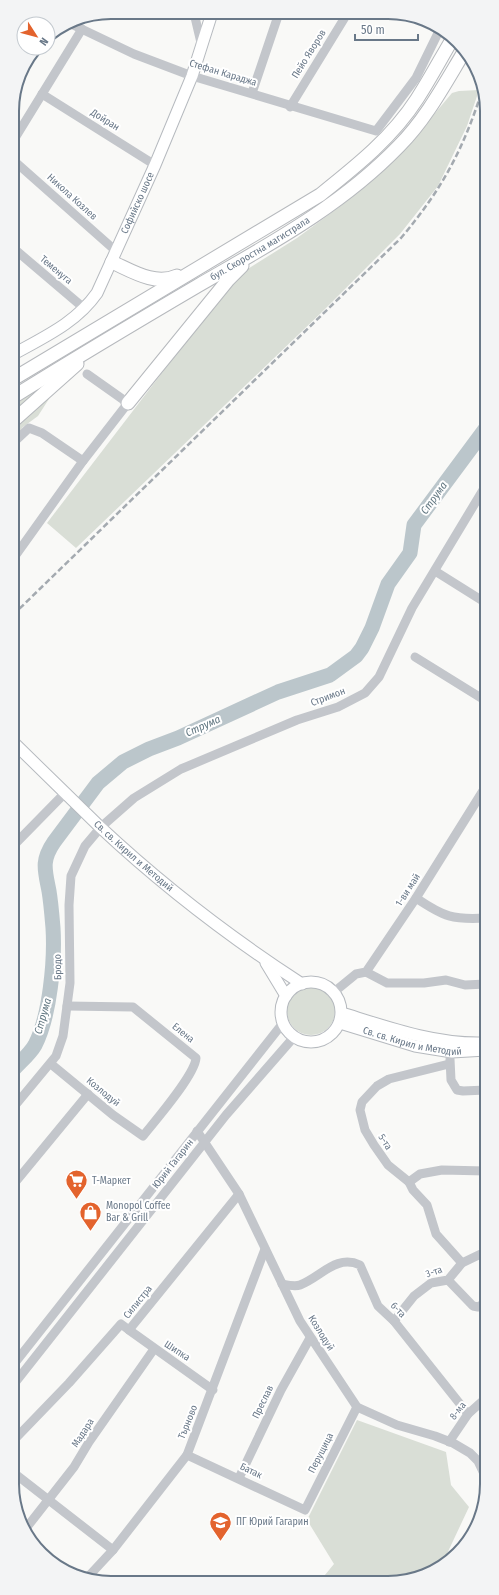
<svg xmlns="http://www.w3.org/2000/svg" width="499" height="1595" viewBox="0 0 499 1595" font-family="'Fira Sans Condensed',sans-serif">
<rect width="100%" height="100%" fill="#f9f9f7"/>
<!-- green -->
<g fill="#d9ded6">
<polygon points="479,90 467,126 438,186 400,234 322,312 76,548 47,523 227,288 243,272 297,238 342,205 398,157 452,93 459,91"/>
<polygon points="55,377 13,413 13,403"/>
<polygon points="54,391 38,416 23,427 13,439 13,429"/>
<circle cx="311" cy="1011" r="24"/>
<polygon points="357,1420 446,1452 451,1485 469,1507 445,1558 448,1561 438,1570 407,1581 320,1581 334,1564 307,1520"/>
</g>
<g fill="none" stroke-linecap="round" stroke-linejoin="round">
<!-- river -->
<path stroke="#bbc6cb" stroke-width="15" d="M 13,1070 C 20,1062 30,1054 35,1045 C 50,1016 55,960 53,928 C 52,916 51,903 49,891 C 45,870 41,861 54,842 L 98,783 L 123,762 L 149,749 L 178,738 L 278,692 L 330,675 L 356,656 L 362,648 L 372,628 L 388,584 L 410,553 L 414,525 L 486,428"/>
<defs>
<g id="major">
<path id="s1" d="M 12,355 C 44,337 76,323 97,293 L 155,165 L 192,76 L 212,13"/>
<path id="s2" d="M 13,742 C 42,770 71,799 100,827 C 162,885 231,938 302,984"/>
<polyline points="266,963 286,996"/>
<circle cx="311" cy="1012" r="30"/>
<path d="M 342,1013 C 387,1027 434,1044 482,1043"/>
<path id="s3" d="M 340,1023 L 415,1046 L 452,1052 L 486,1050"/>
</g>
<g id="highway">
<path d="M 112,262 C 132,271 155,286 177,276"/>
<path d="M 13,379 L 320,195 C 355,167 392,138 417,99 C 430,79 441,58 453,38"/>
<path id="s4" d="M 13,397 C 74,359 136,322 199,285 C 270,244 341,206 399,146 C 426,119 444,85 464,52"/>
<polyline points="128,403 228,280 242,266"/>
<polyline points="13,421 77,364"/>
</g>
</defs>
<!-- major casing -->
<use href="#major" stroke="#b6babf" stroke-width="13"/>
<!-- highway casing -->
<use href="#highway" stroke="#b6b9bd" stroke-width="15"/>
<!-- minor -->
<g stroke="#c3c6cb" stroke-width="9">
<polyline points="194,13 202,47"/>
<polyline points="69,23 134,54 192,76 376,131 416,78 439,31"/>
<polyline points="252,93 279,13"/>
<polyline points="42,94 155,165"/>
<polyline points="290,107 347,14"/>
<polyline points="12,143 82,29"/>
<polyline points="12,159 117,252"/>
<polyline points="12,247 85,309"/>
<polyline points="13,443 29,428 42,433 83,461"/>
<polyline points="13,559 83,461 128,403 87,374"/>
<polyline points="435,571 486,603"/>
<polyline points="415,657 486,701"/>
<polyline points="13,846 65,793"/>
<path d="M 416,898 C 444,917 453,920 486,918"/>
<polyline points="366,972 387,983 424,983 446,980 465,985 486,984"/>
<polyline points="334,992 356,974 366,972 416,898 486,786"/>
<polyline points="450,1059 451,1080 457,1090 463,1091 486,1090"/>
<path d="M 51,1064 L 113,1115 L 143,1136 C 155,1121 195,1075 196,1058 L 133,1007 L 67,1006"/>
<polyline points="449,1064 389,1079 377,1086 362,1102 360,1110 365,1130 374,1145 388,1165 409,1182 413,1190 427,1205 436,1234 462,1263"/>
<polyline points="13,1108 56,1056 63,1036 70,983 69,905 71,876 85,846 101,827 134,798 181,769 297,720 338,707 365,693 379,677 412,608 486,485"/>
<polyline points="197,1131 239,1194 300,1321 357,1407 397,1425 435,1436 453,1443 470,1453 478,1461 487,1480"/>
<polyline points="409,1182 420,1174 442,1170 486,1171"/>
<polyline points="13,1185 88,1094"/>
<polyline points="448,1280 473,1306 478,1307 487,1302"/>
<path d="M 282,1284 C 287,1285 295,1287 300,1285 C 321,1277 336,1254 360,1265 L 378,1306 L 394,1321 L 468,1414"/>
<polyline points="394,1321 414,1296 431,1283 448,1280 462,1263 487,1251"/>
<polyline points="129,1330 213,1390"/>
<polyline points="14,1364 283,1023"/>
<polyline points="14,1384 226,1115 294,1037"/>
<polyline points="14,1440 69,1383 121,1324 129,1330 239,1194"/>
<polyline points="449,1442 468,1414 487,1397"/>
<polyline points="187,1455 305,1510 357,1407"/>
<polyline points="14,1473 113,1550"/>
<polyline points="239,1478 281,1390 310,1338"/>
<polyline points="27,1527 74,1467 89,1442 154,1349"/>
<polyline points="87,1578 113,1550 187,1455 265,1249"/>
</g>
<!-- major -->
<use href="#major" stroke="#fff" stroke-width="11"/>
<!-- highway -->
<use href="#highway" stroke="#fff" stroke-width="13"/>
<!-- rail -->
<path stroke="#a4aab0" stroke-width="2.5" stroke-dasharray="6 3" stroke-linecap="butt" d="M 13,615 L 401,238 C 443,188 463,150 483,88"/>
</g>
<!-- icons -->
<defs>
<symbol id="supermarket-pin" viewBox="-11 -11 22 30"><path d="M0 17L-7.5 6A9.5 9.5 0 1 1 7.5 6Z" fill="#e3632d" stroke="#fff"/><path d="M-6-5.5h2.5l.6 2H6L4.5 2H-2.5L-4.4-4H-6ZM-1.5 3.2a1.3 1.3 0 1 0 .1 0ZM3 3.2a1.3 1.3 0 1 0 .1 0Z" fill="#fff"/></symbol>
<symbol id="shop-pin" viewBox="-11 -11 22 30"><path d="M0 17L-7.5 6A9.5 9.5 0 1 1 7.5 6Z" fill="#e3632d" stroke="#fff"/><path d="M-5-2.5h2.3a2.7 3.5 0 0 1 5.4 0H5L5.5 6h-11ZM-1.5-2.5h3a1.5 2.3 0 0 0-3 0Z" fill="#fff"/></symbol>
<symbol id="school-pin" viewBox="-11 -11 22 30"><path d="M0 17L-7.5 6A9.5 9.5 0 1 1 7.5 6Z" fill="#e3632d" stroke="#fff"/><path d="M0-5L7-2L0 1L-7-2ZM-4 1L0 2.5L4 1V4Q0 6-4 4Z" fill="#fff"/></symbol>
</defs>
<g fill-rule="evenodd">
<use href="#supermarket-pin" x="64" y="1168" width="25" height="34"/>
<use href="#shop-pin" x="78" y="1200" width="25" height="34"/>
<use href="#school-pin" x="208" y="1510" width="25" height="34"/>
</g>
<g text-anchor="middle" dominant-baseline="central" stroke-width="4" stroke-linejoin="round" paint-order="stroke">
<!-- street labels -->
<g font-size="10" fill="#697888" stroke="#fff">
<text transform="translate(309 54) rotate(-58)">Пейо Яворов</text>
<text transform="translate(223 73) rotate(17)">Стефан Караджа</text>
<text transform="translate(105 120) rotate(32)">Дойран</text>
<text transform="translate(72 197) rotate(42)">Никола Козлев</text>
<text stroke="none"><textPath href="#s1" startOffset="205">Софийско шосе</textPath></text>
<text stroke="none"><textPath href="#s4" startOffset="288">бул. Скоростна магистрала</textPath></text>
<text transform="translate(56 270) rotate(40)">Теменуга</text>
<text transform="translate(328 697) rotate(-21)">Стримон</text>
<text stroke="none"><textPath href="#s2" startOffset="166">Св. св. Кирил и Методий</textPath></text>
<text transform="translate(408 890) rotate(-57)">1-ви май</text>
<text transform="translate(58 967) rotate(-91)">Бродо</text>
<text transform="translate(183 1033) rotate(39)">Елена</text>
<text stroke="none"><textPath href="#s3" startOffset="75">Св. св. Кирил и Методий</textPath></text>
<text transform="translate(103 1092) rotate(39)">Козлодуй</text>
<text transform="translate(385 1142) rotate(57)">5-та</text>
<text transform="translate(173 1164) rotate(-52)">Юрий Гагарин</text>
<text transform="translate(434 1272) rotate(-19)">3-та</text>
<text transform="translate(138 1302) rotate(-51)">Силистра</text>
<text transform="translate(398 1310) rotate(46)">6-та</text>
<text transform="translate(321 1333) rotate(58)">Козлодуй</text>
<text transform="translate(177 1351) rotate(33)">Шипка</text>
<text transform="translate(263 1402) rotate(-64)">Преслав</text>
<text transform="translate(458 1411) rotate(-51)">8-ма</text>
<text transform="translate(188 1422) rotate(-68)">Търново</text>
<text transform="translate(83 1433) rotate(-57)">Мадара</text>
<text transform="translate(321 1453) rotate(-63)">Перущица</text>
<text transform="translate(251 1471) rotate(25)">Батак</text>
</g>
<!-- poi labels -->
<g font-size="10" fill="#697888" stroke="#fff" text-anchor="start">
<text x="92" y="1181">Т-Маркет</text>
<text x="106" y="1206">Monopol Coffee<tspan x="106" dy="12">Bar &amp; Grill</tspan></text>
<text x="236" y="1522">ПГ Юрий Гагарин</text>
</g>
<!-- water labels -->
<g font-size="11" font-style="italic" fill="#647983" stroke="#fff">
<text transform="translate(434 498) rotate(-54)">Струма</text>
<text transform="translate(203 726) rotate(-24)">Струма</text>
<text transform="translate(43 1016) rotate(-74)">Струма</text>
</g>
</g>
<!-- crop -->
<path d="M0 0H499V1595H0ZM111 19H388A92 92 0 0 1 480 111V1484A92 92 0 0 1 388 1576H111A92 92 0 0 1 19 1484V111A92 92 0 0 1 111 19Z" fill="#f3f4f5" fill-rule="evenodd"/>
<path fill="none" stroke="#697888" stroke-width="2" d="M111 19H388A92 92 0 0 1 480 111V1484A92 92 0 0 1 388 1576H111A92 92 0 0 1 19 1484V111A92 92 0 0 1 111 19Z"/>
<!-- north arrow -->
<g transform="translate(36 36) rotate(126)"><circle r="19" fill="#ffffff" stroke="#c3c9cf"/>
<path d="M0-3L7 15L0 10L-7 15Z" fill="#e3632d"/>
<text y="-6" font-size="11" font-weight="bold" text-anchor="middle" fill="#697888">N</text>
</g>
<!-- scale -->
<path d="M355 34v6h63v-6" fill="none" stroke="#697888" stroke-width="2"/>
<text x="361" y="34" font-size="12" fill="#697888" stroke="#ffffff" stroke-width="3" paint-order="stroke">50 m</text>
</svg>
